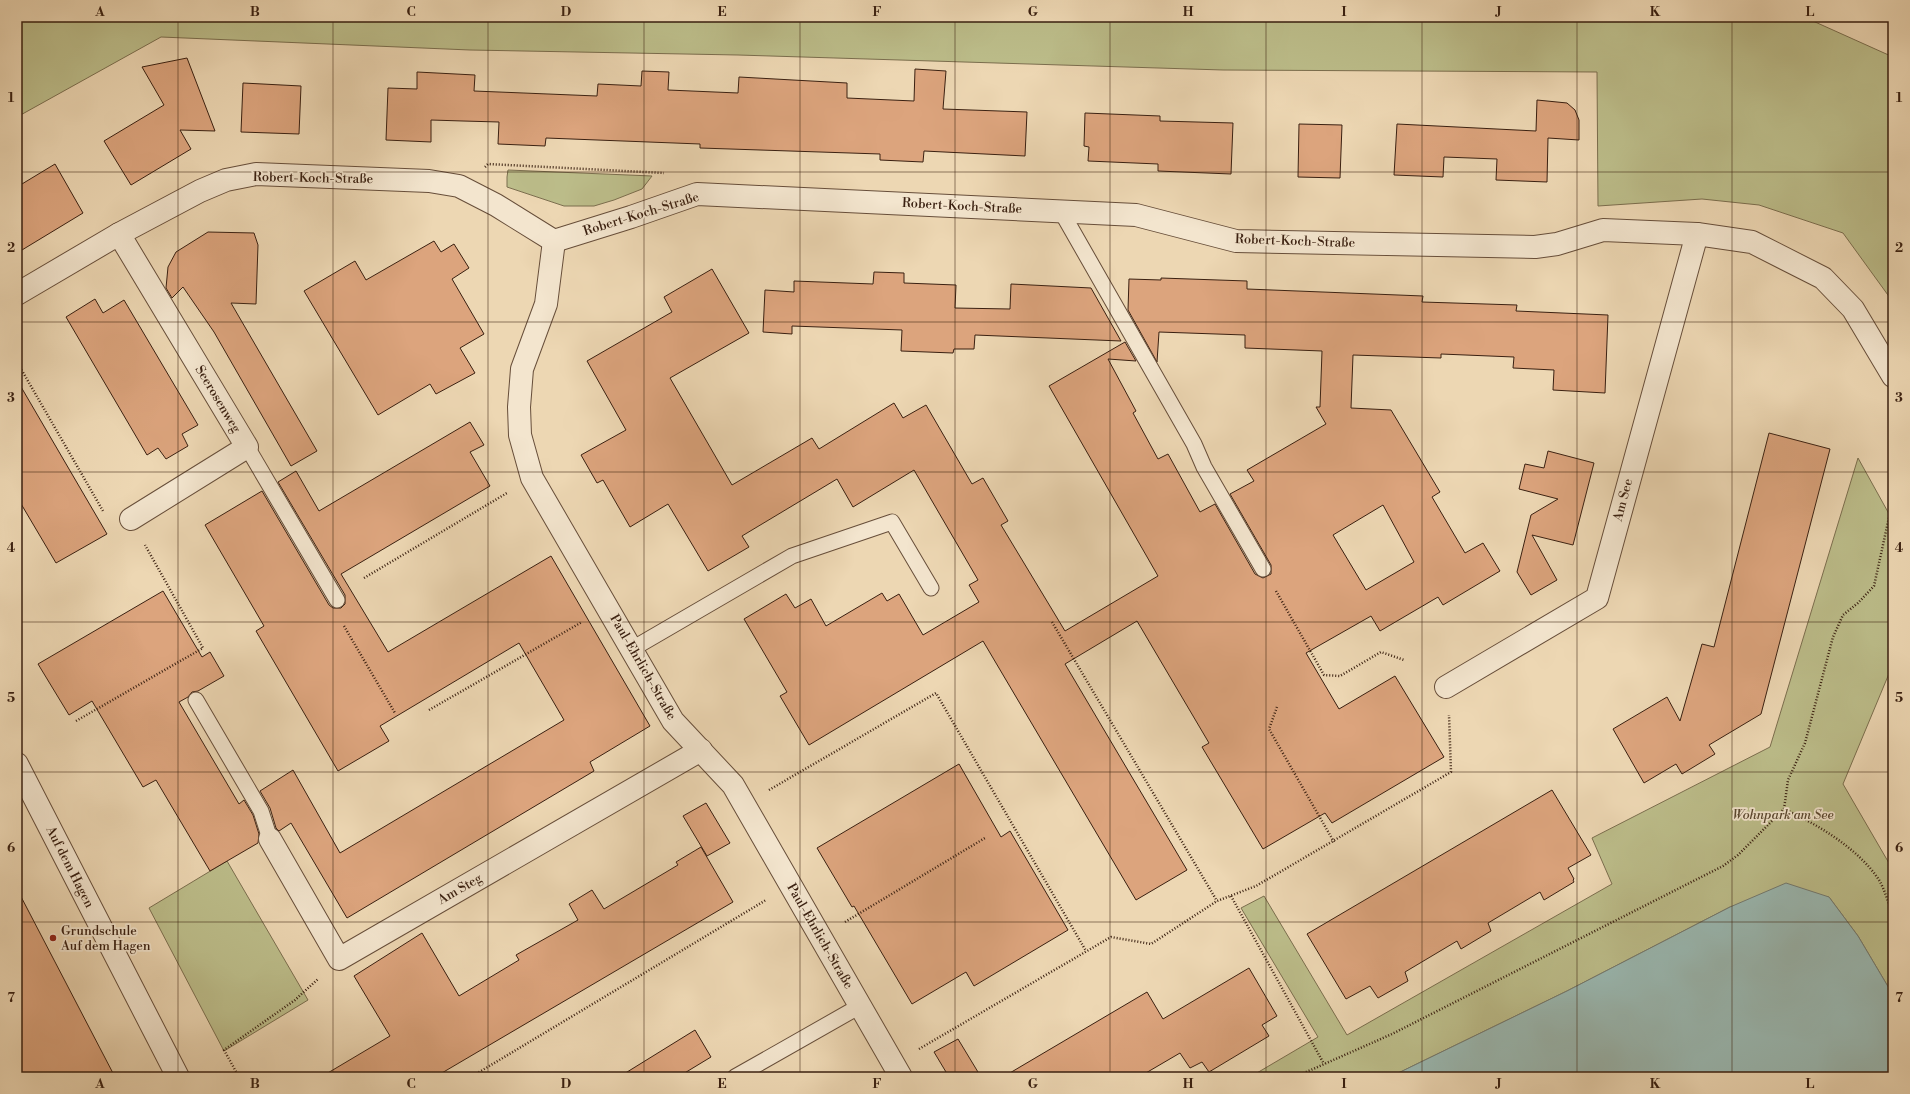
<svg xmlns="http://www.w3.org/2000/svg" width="1910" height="1094" viewBox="0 0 1910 1094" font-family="'Libre Bodoni',serif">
<rect width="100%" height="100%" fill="#edd7b3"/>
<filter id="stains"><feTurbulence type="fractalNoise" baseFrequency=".005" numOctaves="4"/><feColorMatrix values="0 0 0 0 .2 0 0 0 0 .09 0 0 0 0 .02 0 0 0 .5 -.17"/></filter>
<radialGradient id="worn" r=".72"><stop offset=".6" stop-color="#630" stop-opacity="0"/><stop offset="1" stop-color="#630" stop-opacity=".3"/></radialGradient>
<!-- green -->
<g fill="#bcbd8a" stroke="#7b6e4e">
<polygon points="17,17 1804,17 1893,57 1893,302 1843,233 1759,205 1702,199 1598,206 1597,72 1223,70 738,55 470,50 161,37 17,117"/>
<polygon points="508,170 652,176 642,189 614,200 594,206 564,206 507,187 507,177"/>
<polygon points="1858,458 1893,521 1893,664 1843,784 1893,870 1893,995 1858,936 1829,897 1730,907 1567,991 1390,1077 1250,1077 1318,1037 1241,908 1264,896 1347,1035 1612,884 1592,838 1770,747"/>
<polygon points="227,861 308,1000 224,1051 149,908"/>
</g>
<!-- water -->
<polygon fill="#9ab8b1" stroke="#747b71" points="1786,883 1829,897 1858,936 1893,995 1893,1077 1390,1077 1567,991 1730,907"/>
<!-- building -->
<g fill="#dca47d" stroke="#3a2011" fill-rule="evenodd">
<polygon points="187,58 215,131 180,130 191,149 131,185 104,141 164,105 142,67"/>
<polygon points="915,69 946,71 943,109 1027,112 1025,156 924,151 923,162 880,160 880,154 700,148 700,144 546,138 545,146 498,144 499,122 463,121 431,120 431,142 386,140 388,88 417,89 417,72 475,75 474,91 597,96 598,84 641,86 642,71 669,72 668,90 738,93 739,77 847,83 847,98 914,101"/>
<polygon points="243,83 301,86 299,134 241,132"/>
<polygon points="1537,100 1567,103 1575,110 1579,120 1579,140 1548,138 1547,182 1496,180 1497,159 1444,157 1443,177 1394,175 1397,124 1536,131"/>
<polygon points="1085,113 1160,116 1160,121 1233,123 1231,174 1158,171 1158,164 1088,161 1089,147 1084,146"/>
<polygon points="1299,124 1342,125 1340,178 1298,177"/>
<polygon points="55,164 83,213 17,253 17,187"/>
<polygon points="208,232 254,233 258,245 256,304 231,303 317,451 291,466 214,332 183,287 172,298 166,288 168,267 176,252"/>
<polygon points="434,241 441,252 454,244 469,268 452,279 484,334 460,348 475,373 436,394 430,384 378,415 304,291 355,261 366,280"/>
<path d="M 712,269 L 749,333 L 670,378 L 732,485 L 812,438 L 819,449 L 894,403 L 903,418 L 926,405 L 972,484 L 983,478 L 1008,521 L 1001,525 L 1065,631 L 1158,576 L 1049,386 L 1125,342 L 1136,361 L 1108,359 L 1136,411 L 1133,413 L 1158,459 L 1168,454 L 1200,512 L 1215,504 L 1255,574 L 1263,578 L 1271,574 L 1271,565 L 1230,494 L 1254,481 L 1247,470 L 1326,424 L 1316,407 L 1320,407 L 1322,351 L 1245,348 L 1245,335 L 1159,332 L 1157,362 L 1128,310 L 1129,279 L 1161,280 L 1161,278 L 1247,281 L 1247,289 L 1423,296 L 1422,302 L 1517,305 L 1516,311 L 1608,315 L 1605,393 L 1553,390 L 1554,370 L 1513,368 L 1514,357 L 1441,354 L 1441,358 L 1353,355 L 1351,408 L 1391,410 L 1440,492 L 1432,497 L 1465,553 L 1483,543 L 1500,571 L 1443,605 L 1438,597 L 1380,631 L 1371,616 L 1306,653 L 1339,709 L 1395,676 L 1444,757 L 1332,823 L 1325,813 L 1263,849 L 1202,747 L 1209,743 L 1137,621 L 1065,664 L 1187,870 L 1136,900 L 983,641 L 809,745 L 780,696 L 787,692 L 744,619 L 786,594 L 795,608 L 811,599 L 826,626 L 882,593 L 887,601 L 899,594 L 923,635 L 979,602 L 969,585 L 978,580 L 914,470 L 853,507 L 837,479 L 742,536 L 749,547 L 708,571 L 668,504 L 630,527 L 603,480 L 597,483 L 581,455 L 626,430 L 587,361 L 672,312 L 664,297 ZM 1383,505 L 1414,562 L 1366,590 L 1333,535 Z"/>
<polygon points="874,272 904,273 904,283 956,285 955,308 1010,309 1011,284 1091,288 1121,341 975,335 974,349 954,349 953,353 901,351 902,330 792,326 792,334 763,332 765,290 794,292 794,281 873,284"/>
<polygon points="95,299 103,313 124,300 198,425 182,434 188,446 166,459 158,448 147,455 66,317"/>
<polygon points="17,380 107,534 56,563 17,497"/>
<polygon points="470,422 484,445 470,452 490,486 341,574 388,652 551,556 650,726 590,762 594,771 347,918 291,823 279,831 276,828 270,808 260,791 293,770 340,853 564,720 519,643 380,726 389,741 338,771 256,631 264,626 205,525 262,491 329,605 333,608 341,608 345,604 345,595 278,482 296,471 319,511"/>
<polygon points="1769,433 1830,449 1761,714 1709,745 1715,754 1682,774 1676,764 1644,783 1613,729 1667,697 1680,721 1702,644 1714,647"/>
<polygon points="1548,451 1594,463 1573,545 1532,535 1557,580 1531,595 1517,572 1531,515 1558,499 1519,489 1525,464 1544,468"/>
<polygon points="163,591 202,657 210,652 224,676 198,691 192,692 188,697 179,702 239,804 244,800 253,815 259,834 258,843 210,871 156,780 143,787 92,701 69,715 38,664"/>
<polygon points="959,764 1001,837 1010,831 1068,930 974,986 966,972 912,1004 854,906 852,907 817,848"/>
<polygon points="1552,790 1591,855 1568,868 1574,879 1573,880 1574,882 1544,900 1540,892 1488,923 1491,931 1461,949 1457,941 1405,972 1408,981 1378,998 1370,986 1346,999 1307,934"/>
<polygon points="706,803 730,843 707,856 683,816"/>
<polygon points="701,847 733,902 435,1077 321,1077 390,1036 354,976 422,933 459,996 519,960 516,955 578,920 569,904 592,890 604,909 678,865 676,862"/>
<polygon points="17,889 115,1077 17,1077"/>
<polygon points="1249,968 1277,1016 1262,1025 1269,1036 1209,1072 1202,1062 1190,1068 1180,1053 1139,1077 1003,1077 1147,992 1163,1019"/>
<polygon points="695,1030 711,1057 678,1077 619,1077"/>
<polygon points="958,1039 981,1077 949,1077 934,1052"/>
</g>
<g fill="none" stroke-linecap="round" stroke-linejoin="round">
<defs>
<g id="service">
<polyline points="1061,211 1194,444 1204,467 1263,569"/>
<polyline points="247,447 337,600"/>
<polyline points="632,649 792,556 892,522 931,588"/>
<polyline points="196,700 261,811 270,839"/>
<polyline points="735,1077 860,1006"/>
</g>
<g id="minor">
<polyline points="119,234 247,447 131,519"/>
<polyline points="554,241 546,304 522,369 519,407 520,435 532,478 673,721 733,785 901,1077"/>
<polyline points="17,294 119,234 200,191 226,180 256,174 429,181 459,186 496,205 554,241 631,217 697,194 1136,215 1236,241 1535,247 1557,244 1603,230 1697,234 1752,242 1823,278 1853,309 1893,376"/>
<polyline points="1446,687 1597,598 1697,234"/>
<polyline points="17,764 178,1077"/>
<polyline points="270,839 339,959 701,750"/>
</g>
</defs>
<!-- service casing -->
<use href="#service" stroke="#674e3a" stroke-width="17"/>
<!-- minor casing -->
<use href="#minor" stroke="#674e3a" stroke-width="24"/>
<!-- path -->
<g stroke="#3a2011" stroke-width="2.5" stroke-dasharray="1 2" stroke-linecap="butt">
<polyline points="485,167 488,164 664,173"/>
<polyline points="17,362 103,511"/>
<polyline points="364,578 507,493"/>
<polyline points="1276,591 1324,675 1340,676 1381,652 1404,660"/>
<polyline points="1052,622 1217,901"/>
<polyline points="344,626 395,713"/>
<polyline points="1277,707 1269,729 1334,842"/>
<polyline points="429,710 582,622"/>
<polyline points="76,721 203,648 145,545"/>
<polyline points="769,790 936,693 1086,951"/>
<path d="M 1784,809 C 1817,824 1859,849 1879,880 C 1885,890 1888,903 1893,914"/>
<polyline points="1231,896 1324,1064"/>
<polyline points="845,922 985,838"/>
<polyline points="919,1049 1111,937 1151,944 1217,901 1256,886 1451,772 1449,715"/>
<polyline points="239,1077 224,1050 295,1000 318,979"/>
<polyline points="471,1077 766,900"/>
<polyline points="1295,1077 1392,1034 1723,866 1738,855 1784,809 1788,780 1805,743 1833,637 1843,615 1858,603 1874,586 1893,499"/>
</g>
<!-- service -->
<use href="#service" stroke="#f3e5ce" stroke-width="15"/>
<!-- minor -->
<use href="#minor" stroke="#f3e5ce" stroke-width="22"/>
</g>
<!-- grid -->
<path fill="none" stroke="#3a2011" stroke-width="1" stroke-opacity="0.55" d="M 178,17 L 178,1077M 333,17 L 333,1077M 488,17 L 488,1077M 644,17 L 644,1077M 800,17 L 800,1077M 955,17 L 955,1077M 1110,17 L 1110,1077M 1266,17 L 1266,1077M 1422,17 L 1422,1077M 1577,17 L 1577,1077M 1732,17 L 1732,1077M 17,172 L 1893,172M 17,322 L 1893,322M 17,472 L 1893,472M 17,622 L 1893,622M 17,772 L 1893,772M 17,922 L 1893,922"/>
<!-- markers -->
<circle fill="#8f2418" stroke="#f3e5ce" stroke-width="1.5" cx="53" cy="938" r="4"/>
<g text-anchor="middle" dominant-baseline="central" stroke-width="3.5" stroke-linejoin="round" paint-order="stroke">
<!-- street labels -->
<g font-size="13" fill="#3a2011" stroke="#f3e5ce">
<text transform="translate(313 178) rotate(1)">Robert-Koch-Straße</text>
<text transform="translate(962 206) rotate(3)">Robert-Koch-Straße</text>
<text transform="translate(641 214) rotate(-17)">Robert-Koch-Straße</text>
<text transform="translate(1295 241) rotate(2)">Robert-Koch-Straße</text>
<text transform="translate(218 399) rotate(59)">Seerosenweg</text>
<text transform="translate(1623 500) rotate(-75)">Am See</text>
<text transform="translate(643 667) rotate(60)">Paul-Ehrlich-Straße</text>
<text transform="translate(70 867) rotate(63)">Auf dem Hagen</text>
<text transform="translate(460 889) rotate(-30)">Am Steg</text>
<text transform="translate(820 936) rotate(60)">Paul-Ehrlich-Straße</text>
</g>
<!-- park labels -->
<g font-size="13" font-style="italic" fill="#5a472f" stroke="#f3e5ce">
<text x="1783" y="815">Wohnpark am See</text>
</g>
<!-- poi labels -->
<g font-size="13" fill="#3a2011" stroke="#f3e5ce" text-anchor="start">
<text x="61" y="931">Grundschule<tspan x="61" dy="15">Auf dem Hagen</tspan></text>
</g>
</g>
<!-- margin -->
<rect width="1910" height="1094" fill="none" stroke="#edd7b3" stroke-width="44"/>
<rect x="22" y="22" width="1866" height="1050" fill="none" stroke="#3a2011" stroke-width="1.5"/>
<g font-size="13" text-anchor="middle" font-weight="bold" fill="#3a2011">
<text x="100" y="16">A</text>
<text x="255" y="16">B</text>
<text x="411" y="16">C</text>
<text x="566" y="16">D</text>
<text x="722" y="16">E</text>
<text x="877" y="16">F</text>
<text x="1033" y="16">G</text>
<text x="1188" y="16">H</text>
<text x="1344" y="16">I</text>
<text x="1499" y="16">J</text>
<text x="1655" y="16">K</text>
<text x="1810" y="16">L</text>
<text x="11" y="102">1</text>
<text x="1899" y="102">1</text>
<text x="11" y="252">2</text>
<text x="1899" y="252">2</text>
<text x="11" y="402">3</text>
<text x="1899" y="402">3</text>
<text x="11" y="552">4</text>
<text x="1899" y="552">4</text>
<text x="11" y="702">5</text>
<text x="1899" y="702">5</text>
<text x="11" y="852">6</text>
<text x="1899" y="852">6</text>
<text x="11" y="1002">7</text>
<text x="1899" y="1002">7</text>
<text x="100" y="1088">A</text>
<text x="255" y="1088">B</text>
<text x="411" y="1088">C</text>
<text x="566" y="1088">D</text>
<text x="722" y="1088">E</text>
<text x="877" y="1088">F</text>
<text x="1033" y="1088">G</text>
<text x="1188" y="1088">H</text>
<text x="1344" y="1088">I</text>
<text x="1499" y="1088">J</text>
<text x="1655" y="1088">K</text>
<text x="1810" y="1088">L</text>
</g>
<rect width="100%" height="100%" filter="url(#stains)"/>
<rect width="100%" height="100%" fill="url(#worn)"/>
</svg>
